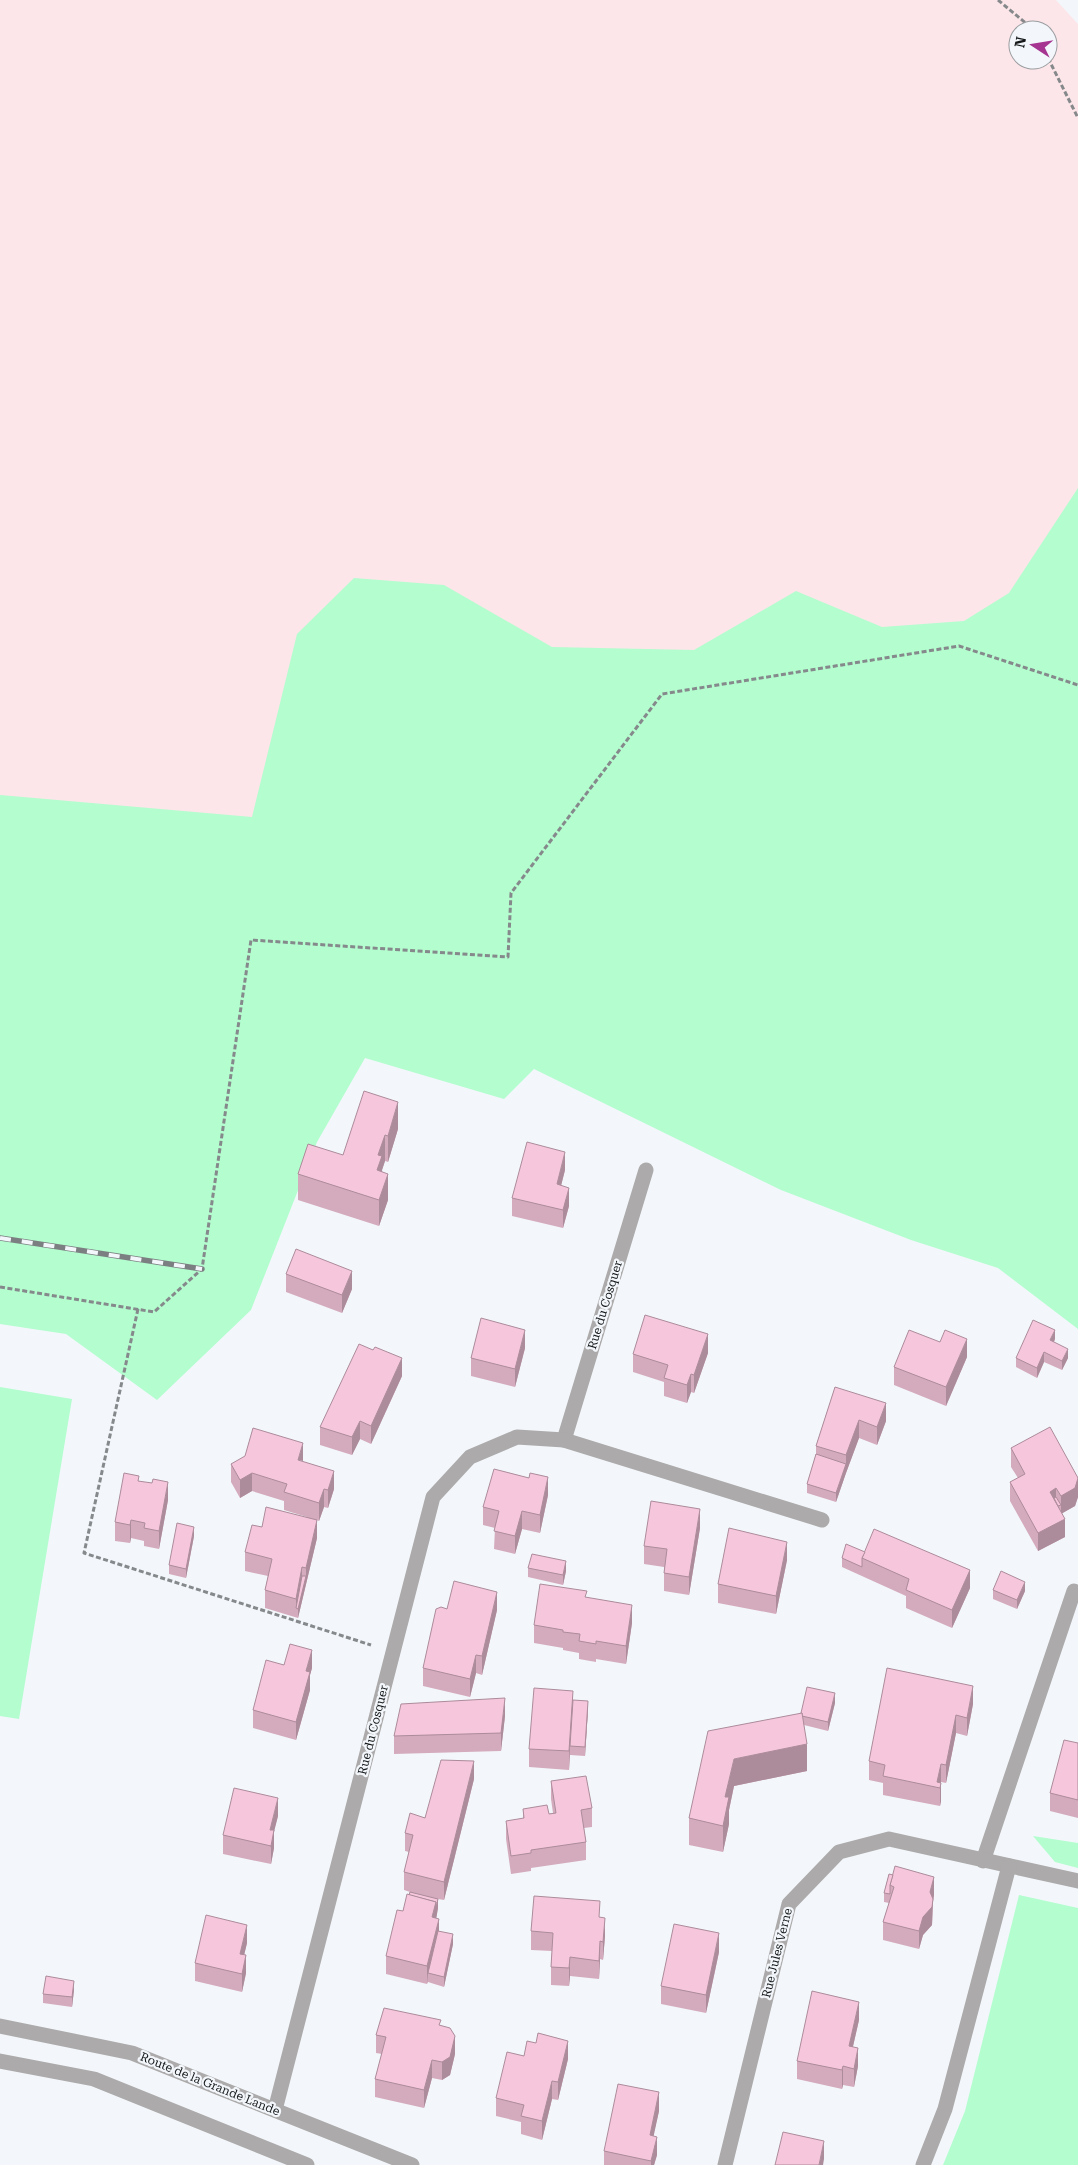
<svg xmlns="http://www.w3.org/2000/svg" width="1078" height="2165" viewBox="0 0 1078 2165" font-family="'Roboto Serif',serif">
<rect width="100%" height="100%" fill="#f3f7fb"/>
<!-- industrial -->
<path fill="#fce6e9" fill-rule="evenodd" d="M 0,0 L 1056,0 L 1078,24 L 1078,606 L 263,845 L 0,819 ZM 1018,30 L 1048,30 L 1048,60 L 1018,60 Z"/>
<!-- green -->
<g fill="#b3fdcf">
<polygon points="1078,488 1078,1329 998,1268 911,1240 781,1190 534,1069 504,1099 365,1058 317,1142 251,1310 157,1400 66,1334 0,1324 0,795 252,817 297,634 354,578 444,585 552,647 694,650 796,591 882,627 964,621 1009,593"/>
<polygon points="0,1387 72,1399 19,1719 0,1716"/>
<polygon points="1033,1836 1078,1843 1078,1868 1055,1862"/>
<polygon points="1019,1895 1078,1908 1078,2165 943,2165 965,2111"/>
</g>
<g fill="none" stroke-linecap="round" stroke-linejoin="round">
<!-- path -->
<g stroke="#86898b" stroke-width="3" stroke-dasharray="5 2.5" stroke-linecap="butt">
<polyline points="998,0 1034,30"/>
<polyline points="1048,58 1078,118"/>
<polyline points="0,1287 154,1312 202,1269 251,940 508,957 511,893 662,694 959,646 1078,685"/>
<polyline points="138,1309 84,1553 371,1645"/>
</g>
<!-- minor -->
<g stroke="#acaaaa" stroke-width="15">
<polyline points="564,1440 646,1170"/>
<polyline points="983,1861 1074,1591"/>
<polyline points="0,2026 132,2053 412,2165"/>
<polyline points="0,2061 94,2079 307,2165"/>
<polyline points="275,2110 433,1497 470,1457 517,1437 564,1440 822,1520"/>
<polyline points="725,2165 789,1904 839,1852 889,1839 1078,1881"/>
<polyline points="923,2165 945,2109 1009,1866"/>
</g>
<defs>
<polyline id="rail" points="0,1238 202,1269"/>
</defs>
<!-- rail casing -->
<use href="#rail" stroke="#7c7f81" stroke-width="5.5"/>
<!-- rail -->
<use href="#rail" stroke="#f3f7fb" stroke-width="4" stroke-dasharray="11" stroke-linecap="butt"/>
</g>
<!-- wall -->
<g fill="#d4abbd">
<polygon points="398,1129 388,1162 385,1161 382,1170 388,1200 379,1226 298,1200 298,1174 343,1155"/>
<polygon points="565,1170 561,1185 569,1206 563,1228 512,1216 512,1198"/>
<polygon points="286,1274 352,1289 342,1313 286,1292"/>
<polygon points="1055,1339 1054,1342 1068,1358 1062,1370 1044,1362 1037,1378 1016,1367 1016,1358"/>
<polygon points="525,1348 515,1387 471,1376 471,1358"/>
<polygon points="373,1350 402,1376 371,1444 360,1439 352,1455 320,1445 320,1427"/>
<polygon points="708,1353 694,1393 691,1392 687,1403 664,1396 664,1382 633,1372 633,1354"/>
<polygon points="967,1357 946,1406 894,1385 894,1367"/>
<polygon points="835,1387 886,1421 877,1445 859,1438 846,1473 836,1502 807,1493 807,1484 816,1454 816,1446"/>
<polygon points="1011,1448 1078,1477 1078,1497 1075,1506 1062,1513 1065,1537 1038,1551 1010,1501 1010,1482 1018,1478 1011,1467"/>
<polygon points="303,1462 334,1489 328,1508 324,1507 319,1521 317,1520 317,1538 298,1618 265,1608 265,1590 268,1576 245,1571 245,1552 262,1527 307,1517 284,1510 284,1501 252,1491 240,1498 231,1482 231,1464"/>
<polygon points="139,1481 168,1500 159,1549 144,1546 144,1541 131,1538 130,1543 115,1541 115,1522"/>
<polygon points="548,1495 540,1533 522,1529 515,1554 494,1549 495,1528 483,1525 483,1507"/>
<polygon points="700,1528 689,1595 664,1591 664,1567 644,1564 644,1546"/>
<polygon points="194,1536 186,1578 169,1574 169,1565"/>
<polygon points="865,1552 970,1588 952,1628 906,1608 906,1596 842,1567 842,1558"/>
<polygon points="787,1560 776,1614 718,1603 718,1584"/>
<polygon points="528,1568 566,1571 563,1585 528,1577"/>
<polygon points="993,1590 1025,1591 1017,1609 993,1599"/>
<polygon points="587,1598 632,1623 626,1664 596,1659 596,1662 579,1659 579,1653 563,1650 563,1648 534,1643 534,1625"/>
<polygon points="447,1609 497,1610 482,1675 476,1673 470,1697 423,1686 423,1668"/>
<polygon points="284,1665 312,1668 310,1675 310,1690 296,1740 253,1728 253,1710"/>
<polygon points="573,1700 588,1710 585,1756 570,1755 569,1770 529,1767 529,1749"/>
<polygon points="835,1703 828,1731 804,1725 807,1771 734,1786 729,1810 729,1824 723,1852 689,1845 689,1818 801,1713"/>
<polygon points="973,1704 967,1736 956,1733 946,1783 941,1782 941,1801 940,1806 883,1795 883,1783 869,1780 869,1761"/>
<polygon points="505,1716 501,1751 394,1754 394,1736"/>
<polygon points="1078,1743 1078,1818 1050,1811 1050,1793"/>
<polygon points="474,1779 444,1900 438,1899 438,1908 436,1918 439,1931 453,1944 444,1987 428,1982 427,1984 386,1974 386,1956 410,1892 404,1890 404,1872 409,1852 405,1851 405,1833"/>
<polygon points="551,1781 592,1808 592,1827 584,1828 586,1842 586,1860 531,1868 531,1871 511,1874 506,1839 506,1821 523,1819 523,1809 549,1814 553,1813 551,1799"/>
<polygon points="278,1816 274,1830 274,1848 271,1864 223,1854 223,1835"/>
<polygon points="889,1874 934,1895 933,1901 932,1925 923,1935 919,1949 883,1940 883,1922 889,1903 884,1902 884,1893"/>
<polygon points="600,1917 605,1936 603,1960 600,1959 599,1979 570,1976 569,1986 551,1985 551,1967 552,1951 531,1950 531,1931"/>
<polygon points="247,1943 244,1955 246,1973 242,1992 195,1981 195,1963"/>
<polygon points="719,1952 706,2013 661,2004 661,1986"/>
<polygon points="74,1990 72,2007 43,2003 43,1994"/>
<polygon points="859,2020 853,2046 858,2066 854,2087 843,2085 842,2089 797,2079 797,2061"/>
<polygon points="441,2026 455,2054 450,2075 442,2080 432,2078 424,2108 375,2097 375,2079 382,2054 376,2053 376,2035"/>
<polygon points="524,2056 568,2059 558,2100 552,2099 542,2140 521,2134 521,2122 496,2116 496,2098"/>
<polygon points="659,2111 653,2136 657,2155 654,2165 604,2165 604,2151"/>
</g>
<!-- shaded-wall -->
<g fill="#ac8b9a">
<polygon points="398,1102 398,1129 388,1162 388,1136"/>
<polygon points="385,1135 385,1161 382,1170 382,1183 377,1170 378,1155"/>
<polygon points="565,1152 565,1170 557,1202 557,1184"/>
<polygon points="388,1174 388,1200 379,1226 379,1200"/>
<polygon points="569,1188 569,1206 563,1228 563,1210"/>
<polygon points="352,1271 352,1289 342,1313 342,1295"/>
<polygon points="525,1330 525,1348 515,1387 515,1369"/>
<polygon points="1055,1330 1055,1339 1050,1350 1050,1340"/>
<polygon points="708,1334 708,1353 694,1393 694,1375"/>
<polygon points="967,1339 967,1357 946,1406 946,1387"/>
<polygon points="1068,1349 1068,1358 1062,1370 1062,1361"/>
<polygon points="1044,1352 1044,1362 1037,1378 1037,1368"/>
<polygon points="402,1358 402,1376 371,1444 371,1426"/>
<polygon points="691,1374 691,1392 687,1403 687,1385"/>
<polygon points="886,1403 886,1421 877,1445 877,1427"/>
<polygon points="859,1420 859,1438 846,1473 836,1502 836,1493 846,1464 846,1455"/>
<polygon points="360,1421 360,1439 352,1455 352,1437"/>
<polygon points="303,1443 303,1461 298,1460"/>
<polygon points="334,1471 334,1489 328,1508 328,1490"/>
<polygon points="252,1473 252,1491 240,1498 240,1480"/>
<polygon points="548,1477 548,1495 540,1533 540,1515"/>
<polygon points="1078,1478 1078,1497 1075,1506 1061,1514 1061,1496"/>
<polygon points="168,1482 168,1500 159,1549 159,1531"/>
<polygon points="1056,1488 1056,1506 1050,1492"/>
<polygon points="324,1489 324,1507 319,1521 319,1503"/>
<polygon points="700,1509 700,1528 689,1595 689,1577"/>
<polygon points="522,1511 522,1529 515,1554 515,1536"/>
<polygon points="1065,1519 1065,1537 1038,1551 1038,1533"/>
<polygon points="131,1520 131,1538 130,1543 130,1525"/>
<polygon points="317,1520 317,1538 298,1618 298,1609 306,1576 306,1568"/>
<polygon points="194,1527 194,1536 186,1578 186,1569"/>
<polygon points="787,1542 787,1560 776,1614 776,1596"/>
<polygon points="566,1561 566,1571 563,1585 563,1575"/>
<polygon points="302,1567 302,1585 296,1608 296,1599"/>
<polygon points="970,1570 970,1588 952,1628 952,1610"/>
<polygon points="1025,1582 1025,1591 1017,1609 1017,1600"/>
<polygon points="497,1592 497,1610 482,1675 482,1656"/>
<polygon points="632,1605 632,1623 626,1664 626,1646"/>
<polygon points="312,1650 312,1668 310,1675 310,1690 296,1740 296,1722 306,1671"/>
<polygon points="476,1655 476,1673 470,1697 470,1679"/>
<polygon points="973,1686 973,1704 967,1736 967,1718"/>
<polygon points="573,1691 573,1710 570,1746 569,1770 569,1751"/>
<polygon points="835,1693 835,1703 828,1731 828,1722"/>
<polygon points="505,1698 505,1716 501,1751 501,1733"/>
<polygon points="588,1701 588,1710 585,1756 585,1747"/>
<polygon points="956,1715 956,1733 946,1783 946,1765"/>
<polygon points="807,1744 807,1771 734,1786 729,1810 729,1824 723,1852 723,1826 725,1797 734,1759"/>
<polygon points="474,1761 474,1779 444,1900 444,1882"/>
<polygon points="941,1764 941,1782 939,1788 937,1782"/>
<polygon points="941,1783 941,1801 940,1806 940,1788"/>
<polygon points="278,1798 278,1816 270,1848 270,1830"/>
<polygon points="274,1830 274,1848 271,1864 271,1846"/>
<polygon points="934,1877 934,1895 933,1901 932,1925 923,1935 919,1949 919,1931"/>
<polygon points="438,1899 438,1908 436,1920 432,1917 436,1902"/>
<polygon points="605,1918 605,1936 603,1960 603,1942"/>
<polygon points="439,1919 439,1937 428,1973 427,1984 427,1966"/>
<polygon points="247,1925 247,1943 240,1972 240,1954"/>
<polygon points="719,1933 719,1952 706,2013 706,1995"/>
<polygon points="453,1934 453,1944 444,1987 444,1977"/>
<polygon points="600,1941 600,1959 599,1979 599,1961"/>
<polygon points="246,1955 246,1973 242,1992 242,1974"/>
<polygon points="570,1957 570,1976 569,1986 569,1968"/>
<polygon points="74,1981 74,1990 72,2007 72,1997"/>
<polygon points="859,2002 859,2020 849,2064 849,2046"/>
<polygon points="455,2036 455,2054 450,2075 442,2080 442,2062"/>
<polygon points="568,2041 568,2059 558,2100 558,2082"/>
<polygon points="858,2048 858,2066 854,2087 854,2069"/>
<polygon points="432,2060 432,2078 424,2108 424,2090"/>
<polygon points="843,2066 843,2085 842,2089 842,2070"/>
<polygon points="552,2081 552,2099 542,2140 542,2121"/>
<polygon points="659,2092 659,2111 650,2153 650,2135"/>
<polygon points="657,2137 657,2155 654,2165 651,2165 651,2161"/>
<polygon points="824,2141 824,2159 823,2165 819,2165"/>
</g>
<!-- building -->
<g fill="#f6c7dc" stroke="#ac8b9a">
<polygon points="364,1091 398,1102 388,1136 385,1135 378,1155 382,1156 377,1170 388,1174 379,1200 298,1174 308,1144 343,1155"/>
<polygon points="527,1142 565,1152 557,1184 569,1188 563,1210 512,1198"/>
<polygon points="296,1249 352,1271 342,1295 286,1274"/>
<polygon points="645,1315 708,1334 694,1375 691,1374 687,1385 664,1378 668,1365 633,1354"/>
<polygon points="481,1318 525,1330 515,1369 471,1358"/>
<polygon points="1033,1320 1055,1330 1050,1340 1068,1349 1062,1361 1044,1352 1037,1368 1016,1358"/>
<polygon points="909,1330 940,1342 945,1330 967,1339 946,1387 894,1367"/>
<polygon points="359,1344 373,1350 375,1347 402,1358 371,1426 360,1421 352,1437 320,1427"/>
<polygon points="835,1387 886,1403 877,1427 859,1420 846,1455 816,1446"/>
<polygon points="1050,1427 1078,1478 1075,1488 1061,1496 1056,1488 1050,1492 1065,1519 1038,1533 1010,1482 1025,1474 1011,1448"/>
<polygon points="253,1428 303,1443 298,1460 334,1471 328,1490 324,1489 319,1503 284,1492 287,1484 252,1473 240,1480 231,1464 245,1456"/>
<polygon points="816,1454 846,1464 836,1493 807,1484"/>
<polygon points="494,1469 529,1478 530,1473 548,1477 540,1515 522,1511 515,1536 494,1531 499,1511 483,1507"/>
<polygon points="124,1473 139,1476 138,1481 152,1483 153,1479 168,1482 159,1531 144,1528 145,1523 131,1520 130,1525 115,1522"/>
<polygon points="1056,1497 1061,1505 1058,1506 1054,1498"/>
<polygon points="651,1501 700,1509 689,1577 664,1573 667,1549 644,1546"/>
<polygon points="266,1507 317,1520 306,1568 302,1567 296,1599 265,1590 272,1559 245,1552 252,1525 262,1527"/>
<polygon points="177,1523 194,1527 186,1569 169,1565"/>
<polygon points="729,1528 787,1542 776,1596 718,1584"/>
<polygon points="874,1529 970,1570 952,1610 906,1590 909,1579 862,1558"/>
<polygon points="846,1544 865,1552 862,1558 862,1567 842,1558"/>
<polygon points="532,1554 566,1561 563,1575 528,1568"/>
<polygon points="1001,1571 1025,1582 1017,1600 993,1590"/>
<polygon points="302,1576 306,1576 298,1609 296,1608"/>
<polygon points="454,1581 497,1592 482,1656 476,1655 470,1679 423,1668 436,1609 441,1607 447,1609"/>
<polygon points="540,1584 587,1591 585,1597 632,1605 626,1646 596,1641 596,1644 579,1641 580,1634 563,1632 563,1630 534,1625"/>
<polygon points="290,1644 312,1650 306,1671 310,1672 296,1722 253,1710 266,1660 284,1665"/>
<polygon points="887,1668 973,1686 967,1718 956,1715 946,1765 941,1764 937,1782 941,1783 940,1788 883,1776 885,1765 869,1761"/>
<polygon points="807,1687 835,1693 828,1722 802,1716 802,1713 801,1713"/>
<polygon points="534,1688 573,1691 569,1751 529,1749"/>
<polygon points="505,1698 501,1733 394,1736 401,1704"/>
<polygon points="573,1700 588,1701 585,1747 570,1746"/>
<polygon points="802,1713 807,1744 734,1759 725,1797 729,1797 723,1826 689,1818 708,1731"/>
<polygon points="1064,1740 1078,1743 1078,1800 1050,1793"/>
<polygon points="441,1760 474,1761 444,1882 404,1872 413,1835 405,1833 410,1813 425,1818"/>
<polygon points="586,1776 592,1808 581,1810 586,1842 531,1850 531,1853 511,1856 506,1821 524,1818 523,1809 547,1805 549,1814 556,1813 551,1781"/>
<polygon points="234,1788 278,1798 270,1830 274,1830 271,1846 223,1835"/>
<polygon points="895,1866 934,1877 930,1892 933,1899 932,1907 923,1917 919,1931 883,1922 894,1887 890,1885"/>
<polygon points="889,1874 893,1875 890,1885 890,1894 884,1893"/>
<polygon points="410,1892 438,1899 436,1908 436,1902 409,1895"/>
<polygon points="407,1894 436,1902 432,1917 439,1919 427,1966 386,1956 397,1910 403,1911"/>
<polygon points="534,1896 600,1901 599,1917 605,1918 603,1942 600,1941 599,1961 570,1957 569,1968 551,1967 553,1933 531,1931"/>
<polygon points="206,1915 247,1925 240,1954 246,1955 242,1974 195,1963"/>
<polygon points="674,1924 719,1933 706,1995 661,1986"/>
<polygon points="438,1931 453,1934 444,1977 428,1973"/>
<polygon points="46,1976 74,1981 72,1997 43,1994"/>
<polygon points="812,1991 859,2002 849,2046 858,2048 854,2069 843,2066 842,2070 797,2061"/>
<polygon points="384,2008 441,2020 439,2025 450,2028 455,2036 450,2057 442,2062 432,2060 424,2090 375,2079 386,2037 376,2035"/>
<polygon points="538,2033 568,2041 558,2082 552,2081 542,2121 521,2116 524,2105 496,2098 507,2052 524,2056 527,2041 536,2043"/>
<polygon points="618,2084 659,2092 650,2135 657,2137 651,2161 604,2151"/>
<polygon points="783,2132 824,2141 819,2165 775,2165"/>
</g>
<g text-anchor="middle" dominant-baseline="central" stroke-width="4.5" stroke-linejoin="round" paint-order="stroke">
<!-- street labels -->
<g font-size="12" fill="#151718" stroke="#f3f7fb">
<text transform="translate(605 1305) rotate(-73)">Rue du Cosquer</text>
<text transform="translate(373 1730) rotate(-76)">Rue du Cosquer</text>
<text transform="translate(777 1953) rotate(-76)">Rue Jules Verne</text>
<text transform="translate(210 2084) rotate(22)">Route de la Grande Lande</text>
</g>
</g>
<!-- north arrow -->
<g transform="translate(1033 45) rotate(282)"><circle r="24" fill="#f3f7fb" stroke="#9a9da0"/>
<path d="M0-4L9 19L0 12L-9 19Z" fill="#a63591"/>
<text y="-8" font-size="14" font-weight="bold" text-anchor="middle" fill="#151718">N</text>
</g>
</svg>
